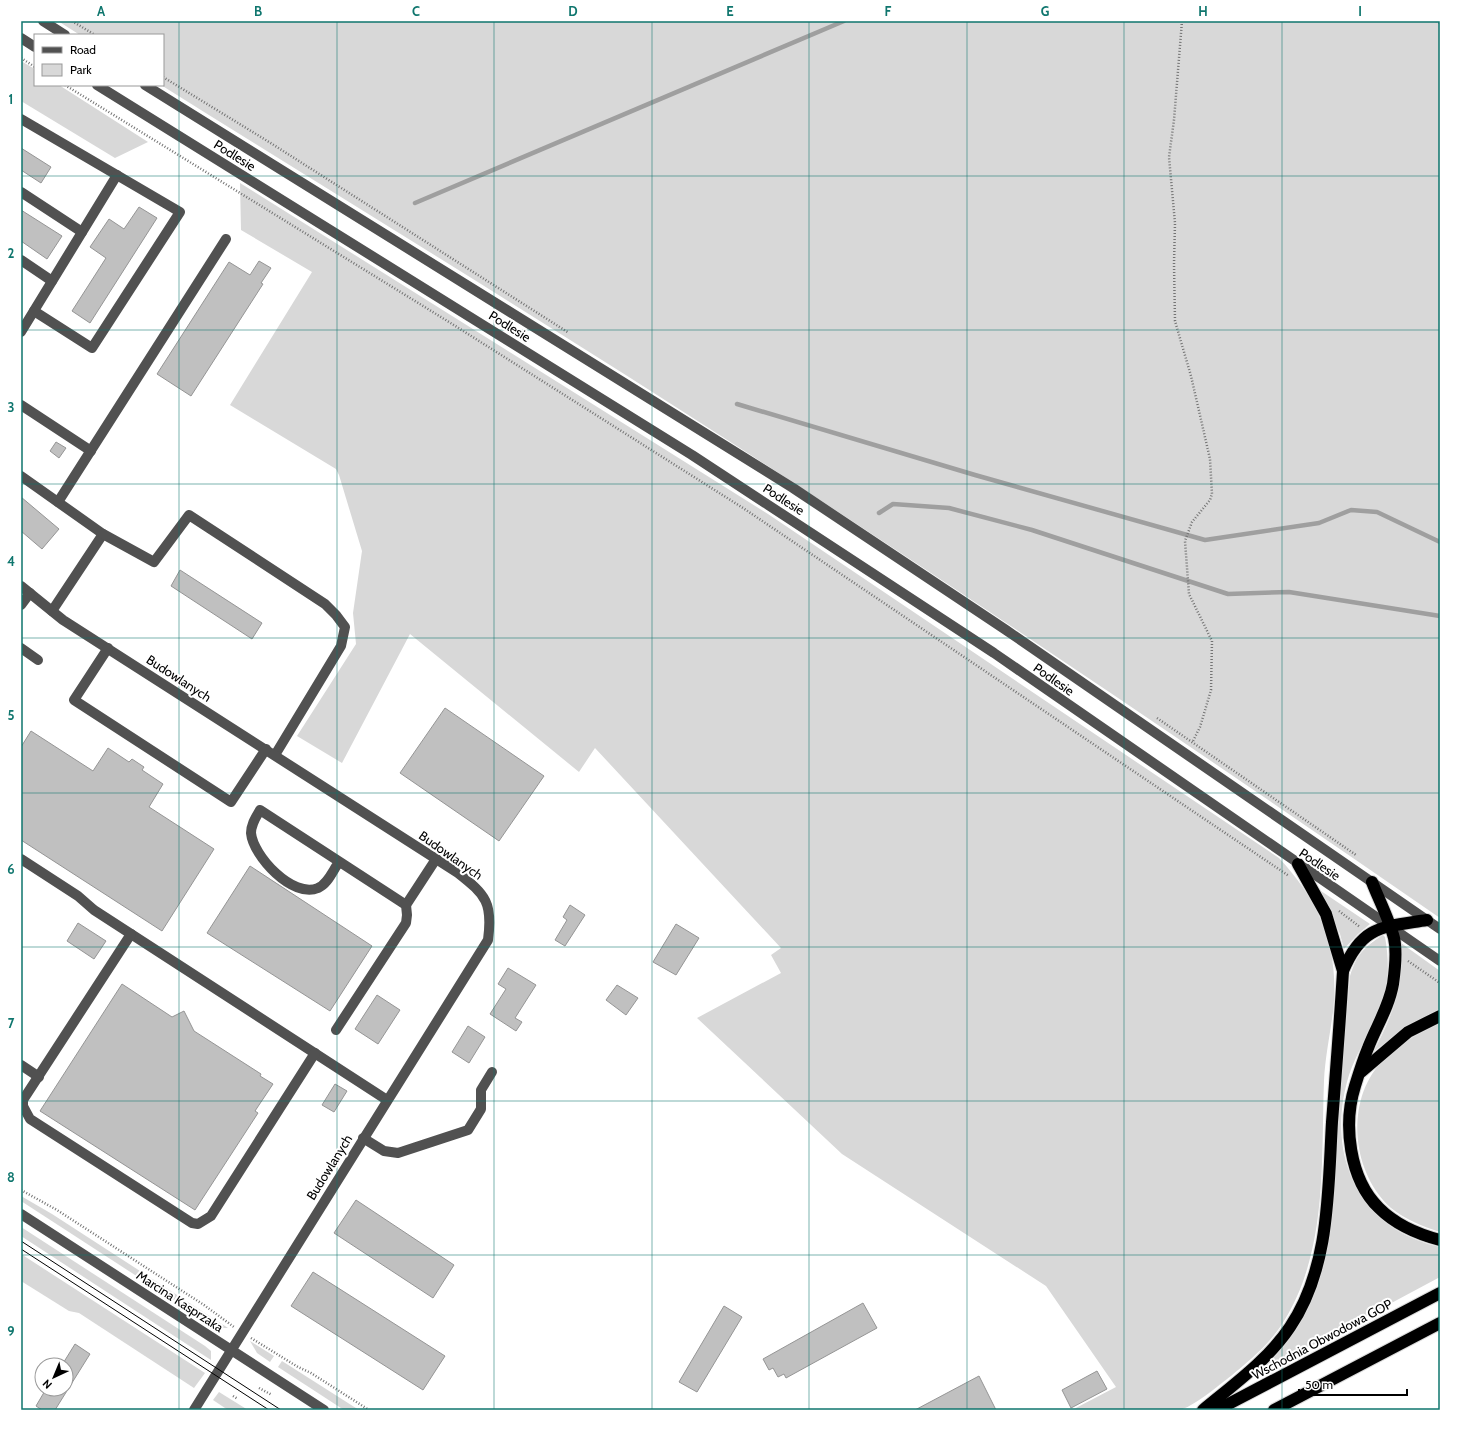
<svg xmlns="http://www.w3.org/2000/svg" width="1461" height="1431" viewBox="0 0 1461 1431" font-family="Cabin,sans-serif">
<rect width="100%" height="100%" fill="#fff"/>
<!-- green -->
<g fill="#d8d8d8">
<path d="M 58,21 L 1440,21 L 1440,918 C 1211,760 980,603 746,452 C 553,327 356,207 161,85 L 163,85 L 163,35 L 80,35 Z"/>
<polygon points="21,61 35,69 35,85 59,85 148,142 115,158 21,101"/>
<path d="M 240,183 L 768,514 L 1279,858 C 1321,903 1340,950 1333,1012 C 1330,1035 1325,1058 1324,1081 C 1321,1161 1328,1250 1284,1321 C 1271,1343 1250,1360 1231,1376 C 1219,1385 1192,1408 1179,1410 C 1168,1412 1156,1410 1145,1410 C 1121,1410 1096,1410 1072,1410 L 1116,1387 L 1046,1286 L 842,1154 L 697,1018 L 781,973 L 771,955 L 781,948 L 595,748 L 579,772 L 410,634 L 342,763 L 297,736 L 356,644 L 353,613 L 362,551 L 339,475 L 336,469 L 230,405 L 312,272 L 241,230 Z"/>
<polygon points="1321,891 1370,924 1358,934 1344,949 1340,934"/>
<path d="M 1383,935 L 1385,937 C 1390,964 1389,992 1377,1017 C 1367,1036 1356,1055 1349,1075 C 1325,1153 1357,1229 1440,1247 L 1440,1277 L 1259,1374 L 1294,1331 L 1303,1318 L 1311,1300 L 1326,1243 L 1335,1186 L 1338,1113 L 1350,976 C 1357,954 1363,948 1383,935 Z"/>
<path d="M 1401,943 L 1440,971 L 1440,1010 L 1415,1022 L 1374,1051 C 1386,1027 1399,1001 1400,974 C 1401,964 1400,953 1401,943 Z"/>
<path d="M 1440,1023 L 1440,1232 C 1422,1226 1406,1220 1391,1208 C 1353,1174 1345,1106 1378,1066 C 1394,1046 1417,1034 1440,1023 Z"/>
<polygon points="21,1196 52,1214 228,1328 220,1328 212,1325 21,1201"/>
<polygon points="21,1227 205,1346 211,1351 211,1360 21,1236"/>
<polygon points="21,1254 205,1373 194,1388 79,1313 69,1311 21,1281"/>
<polygon points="250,1341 274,1356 270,1362 257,1353"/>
<polygon points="282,1361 359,1410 344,1410 278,1367"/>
<polygon points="219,1392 248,1410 228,1410 213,1400"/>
</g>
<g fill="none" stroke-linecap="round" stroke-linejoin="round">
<!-- stream -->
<g stroke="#9f9f9f" stroke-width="4.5">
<polyline points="415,203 844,21"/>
<polyline points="737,404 975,475 1205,540 1319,523 1351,510 1377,512 1440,542"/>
<polyline points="879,513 893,504 949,508 1032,530 1228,594 1289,592 1440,616"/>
</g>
</g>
<!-- building -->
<g fill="#c0c0c0" stroke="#959595">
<polygon points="21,148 51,167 41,183 21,170"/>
<polygon points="139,207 157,218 90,323 72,311 106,258 90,247 109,219 124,229"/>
<polygon points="21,210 62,236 47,259 21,241"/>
<polygon points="259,261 271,268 261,283 263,284 191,396 157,374 229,262 250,275"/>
<polygon points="56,442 66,448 59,458 50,451"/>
<polygon points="21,497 59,529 42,549 21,531"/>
<polygon points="180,570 262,623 252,639 171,586"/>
<polygon points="445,708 544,776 499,841 400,773"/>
<polygon points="31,731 93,771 108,748 129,762 132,759 144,767 142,770 163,784 149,807 214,849 162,931 21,840 21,747"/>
<polygon points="250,866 372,946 330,1011 207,933"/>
<polygon points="570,905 585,915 565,946 555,940 567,920 563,917"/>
<polygon points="78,923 106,941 94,959 67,941"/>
<polygon points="676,924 699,938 676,975 653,962"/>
<polygon points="508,968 536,985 515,1018 522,1022 516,1031 490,1014 506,989 498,984"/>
<polygon points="122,984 172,1017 184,1011 194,1031 261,1074 260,1076 273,1084 255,1111 258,1113 195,1210 40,1111"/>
<polygon points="617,985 638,998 626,1015 606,1000"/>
<polygon points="377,995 400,1010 378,1044 355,1029"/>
<polygon points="468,1026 485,1037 469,1063 452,1052"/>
<polygon points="335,1084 347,1091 334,1112 322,1105"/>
<polygon points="356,1200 454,1265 433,1298 334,1233"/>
<polygon points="313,1272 445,1356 423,1390 291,1306"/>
<polygon points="863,1303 877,1328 786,1378 784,1374 778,1377 773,1368 769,1370 763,1359"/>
<polygon points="724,1306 742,1317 697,1392 679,1382"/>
<polygon points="75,1344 90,1354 55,1410 42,1410 36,1406 46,1389 66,1389 66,1365 62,1365"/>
<polygon points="1097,1371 1107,1389 1071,1408 1062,1390"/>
<polygon points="979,1376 996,1410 915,1410"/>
</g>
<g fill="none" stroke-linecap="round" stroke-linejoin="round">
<defs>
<g id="highway">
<polyline points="1298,864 1326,914 1343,971"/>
<path d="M 1372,882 C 1379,900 1389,919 1394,938 C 1397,951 1395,970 1393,984 C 1389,1007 1376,1027 1368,1048 C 1363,1060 1359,1073 1355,1086 C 1343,1124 1349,1179 1379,1208 C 1396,1225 1417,1234 1440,1240"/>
<polyline points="1361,1072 1408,1032 1440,1016"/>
<path d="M 1203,1410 C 1233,1385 1268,1360 1290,1327 C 1330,1268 1328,1190 1332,1122 C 1336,1071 1340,1021 1343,971 C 1362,925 1383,927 1427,920"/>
<polyline points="1217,1410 1440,1293"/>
<polyline points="1274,1410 1440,1323"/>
</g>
</defs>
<!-- highway casing -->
<use href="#highway" stroke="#dbdbdb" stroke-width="14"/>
<!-- path -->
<g stroke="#737373" stroke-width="2.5" stroke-dasharray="1 2" stroke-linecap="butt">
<polyline points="72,21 95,35"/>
<polyline points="1182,21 1174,120 1169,157 1175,223 1174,264 1175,321 1191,376 1210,459 1212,494 1210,500 1192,522 1185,541 1189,594 1212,641 1211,690 1200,727 1193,741"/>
<polyline points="1436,21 1440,23"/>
<polyline points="21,58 35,67"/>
<polyline points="163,77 269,142 569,333"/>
<polyline points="65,85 449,322 743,508 1289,876"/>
<polyline points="1157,718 1356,855"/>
<polyline points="1339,911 1360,927"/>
<polyline points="1408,961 1440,983"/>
<polyline points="21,1190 57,1210 204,1305 234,1327"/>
<polyline points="251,1338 298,1367 311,1373 369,1410"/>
<polyline points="259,1388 272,1395"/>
<polyline points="233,1396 238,1399"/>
</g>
<!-- minor -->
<g stroke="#515151" stroke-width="10">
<polyline points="43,21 65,35"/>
<polyline points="21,38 35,47"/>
<polyline points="97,85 692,455 994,653 1440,961"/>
<polyline points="145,85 793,488 1006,630 1440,929"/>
<polyline points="21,119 180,212 92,348 34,311"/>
<polyline points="21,192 82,232"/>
<polyline points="21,260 52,281"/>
<polyline points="21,332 117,175"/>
<polyline points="21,405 91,451"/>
<polyline points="21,476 103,534 52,611"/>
<polyline points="58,502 226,239"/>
<polyline points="103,534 154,562 189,515 325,604 336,615 345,627 341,646 275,755"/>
<path d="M 21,586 L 63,620 L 458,873 C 486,895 493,903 488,940 L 194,1410"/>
<polyline points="21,605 30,593"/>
<polyline points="21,648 38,660"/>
<polyline points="108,648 74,700 231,802 266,749"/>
<polyline points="21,859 78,896 94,910 387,1100"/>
<polyline points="406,905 436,859"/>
<polyline points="131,934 23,1100 23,1106 30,1119 192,1223 198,1224 211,1216 315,1053"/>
<path d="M 336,1030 L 406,923 L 407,915 L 406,905 L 260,810 C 256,817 251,824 251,833 C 253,856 293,899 318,888 C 328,884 333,870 339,862"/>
<polyline points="21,1065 39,1077"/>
<polyline points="363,1138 384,1151 398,1153 468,1130 481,1109 481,1090 492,1072"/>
<polyline points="21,1214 324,1410"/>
</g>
<!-- highway -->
<use href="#highway" stroke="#000" stroke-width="12"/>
<!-- tram -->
<g stroke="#000" stroke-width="1">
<polyline points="21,1241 281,1410"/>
<polyline points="21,1249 269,1410"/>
</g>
</g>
<!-- grid -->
<path fill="none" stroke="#0f766e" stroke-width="1" stroke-opacity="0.55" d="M 179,21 L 179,1410M 337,21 L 337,1410M 494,21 L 494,1410M 652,21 L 652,1410M 809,21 L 809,1410M 967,21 L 967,1410M 1124,21 L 1124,1410M 1282,21 L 1282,1410M 21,176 L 1440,176M 21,330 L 1440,330M 21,484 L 1440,484M 21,638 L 1440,638M 21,793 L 1440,793M 21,947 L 1440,947M 21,1101 L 1440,1101M 21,1255 L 1440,1255"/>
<g text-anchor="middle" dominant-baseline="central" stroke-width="4" stroke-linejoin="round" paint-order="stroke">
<!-- street labels -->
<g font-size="13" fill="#000" stroke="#fff">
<text transform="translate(235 155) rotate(32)">Podlesie</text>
<text transform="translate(510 326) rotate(32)">Podlesie</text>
<text transform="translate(784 499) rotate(33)">Podlesie</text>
<text transform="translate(179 678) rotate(33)">Budowlanych</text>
<text transform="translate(1054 679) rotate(35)">Podlesie</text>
<text transform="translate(451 855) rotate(35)">Budowlanych</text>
<text transform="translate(1320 864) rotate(34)">Podlesie</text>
<text transform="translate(329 1167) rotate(-58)">Budowlanych</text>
<text transform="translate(180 1301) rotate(33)">Marcina Kasprzaka</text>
<text transform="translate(1322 1339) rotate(-28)">Wschodnia Obwodowa GOP</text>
</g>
</g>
<!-- border -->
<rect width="1461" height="1431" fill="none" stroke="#ffffff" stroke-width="44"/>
<!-- legend -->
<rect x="34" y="34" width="130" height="52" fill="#ffffff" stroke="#999999"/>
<rect x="42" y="47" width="20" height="6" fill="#515151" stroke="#999999"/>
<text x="70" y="54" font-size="12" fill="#000000">Road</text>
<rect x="42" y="64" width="20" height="12" fill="#d8d8d8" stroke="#999999"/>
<text x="70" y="74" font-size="12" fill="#000000">Park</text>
<!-- north arrow -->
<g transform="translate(54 1377) rotate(224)"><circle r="19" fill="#ffffff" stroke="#999999"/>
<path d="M0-3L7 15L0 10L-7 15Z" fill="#000000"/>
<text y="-6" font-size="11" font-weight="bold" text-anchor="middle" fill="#000000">N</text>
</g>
<!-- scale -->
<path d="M1299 1389v6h108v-6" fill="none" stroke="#000000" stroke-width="2"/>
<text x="1305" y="1389" font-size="12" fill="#000000" stroke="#ffffff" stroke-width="3" paint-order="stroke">50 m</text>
<rect x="22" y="22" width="1417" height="1387" fill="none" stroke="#0f766e" stroke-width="1.5"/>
<g font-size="13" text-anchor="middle" font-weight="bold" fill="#0f766e">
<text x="101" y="16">A</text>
<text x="258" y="16">B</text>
<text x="416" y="16">C</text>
<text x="573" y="16">D</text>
<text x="730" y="16">E</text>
<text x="888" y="16">F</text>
<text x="1045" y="16">G</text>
<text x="1203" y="16">H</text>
<text x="1360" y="16">I</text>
<text x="11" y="104">1</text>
<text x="11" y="258">2</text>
<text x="11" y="412">3</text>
<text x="11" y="566">4</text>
<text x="11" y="720">5</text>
<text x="11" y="874">6</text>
<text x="11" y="1028">7</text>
<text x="11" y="1182">8</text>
<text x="11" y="1336">9</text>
</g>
</svg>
